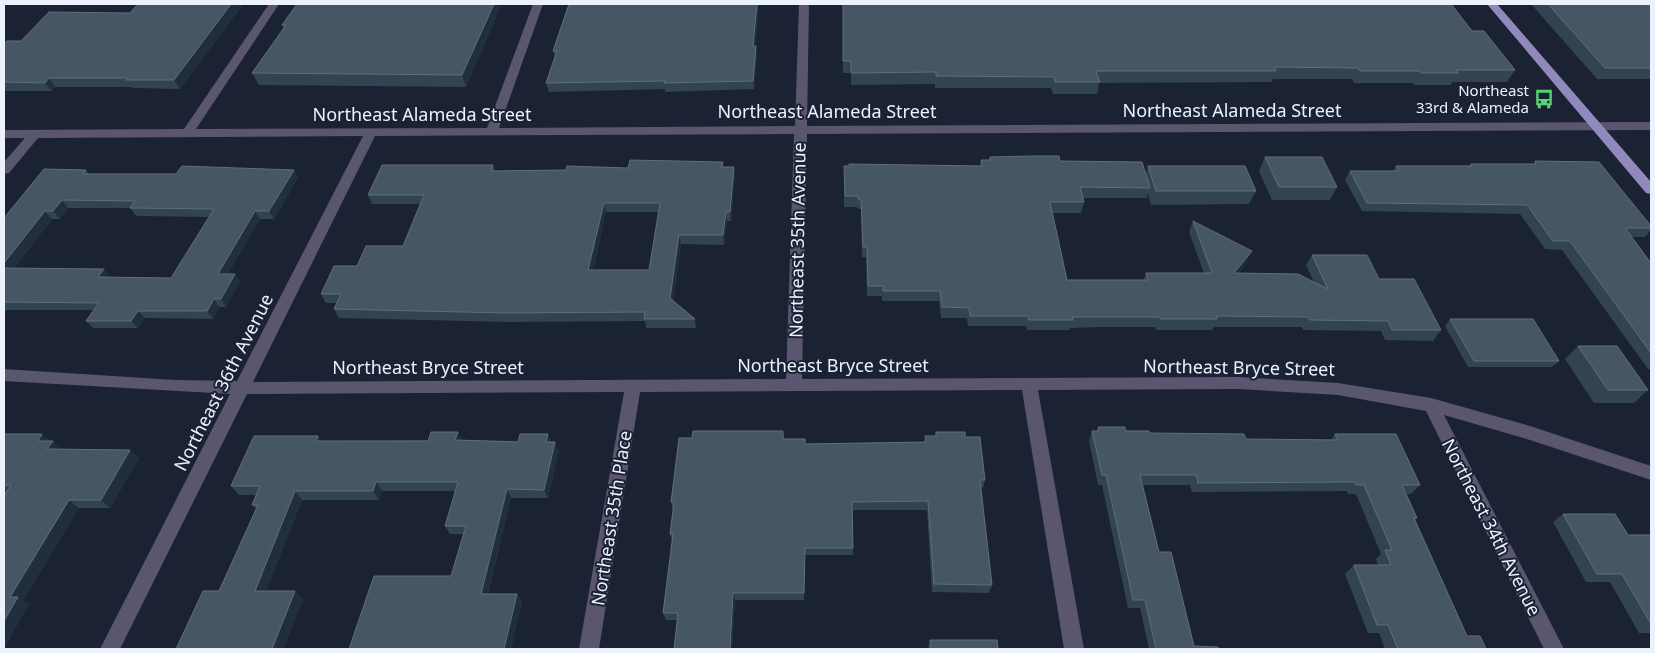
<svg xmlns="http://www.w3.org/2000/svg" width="1655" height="653" viewBox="0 0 1655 653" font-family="'Noto Sans',sans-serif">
<rect width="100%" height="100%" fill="#1b2234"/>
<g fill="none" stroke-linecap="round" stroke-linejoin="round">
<!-- minor -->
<path fill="#5a566f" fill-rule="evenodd" d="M 269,4 L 279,4 L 196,129 L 487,128 L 533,4 L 543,4 L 499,128 L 795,126 L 799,4 L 809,4 L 807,126 L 1651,122 L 1651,130 L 807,134 L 802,379 L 1239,377 L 1338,383 L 1431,398 L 1530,426 L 1651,466 L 1651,480 L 1530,440 L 1444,415 L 1564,649 L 1544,649 L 1426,411 L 1338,395 L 1239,389 L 1038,390 L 1084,649 L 1064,649 L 1022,390 L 640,392 L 599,649 L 579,649 L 624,392 L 247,394 L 120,649 L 100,649 L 230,394 L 4,381 L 4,369 L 175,380 L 237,381 L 363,136 L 38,138 L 9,173 L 4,174 L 4,162 L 25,138 L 4,138 L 4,130 L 184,129 ZM 794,134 L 786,379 L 253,382 L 375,136 Z"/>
<!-- major -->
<polygon fill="#9189bc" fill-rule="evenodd" points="1487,4 1497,4 1651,182 1651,194 1646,193"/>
</g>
<!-- wall -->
<g fill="#324352" fill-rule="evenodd">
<polygon points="138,4 243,4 180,89 132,88 131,87 55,87 52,91 4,91 4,44 21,41 130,13"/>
<polygon points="569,4 759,4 755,46 756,46 757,55 754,89 665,92 665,89 549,92 546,83 555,58 553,51"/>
<polygon points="843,4 1472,31 1515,70 1507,82 1452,82 1451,85 1415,85 1413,83 1354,83 1352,79 1273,79 1271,82 1099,83 1097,94 1053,94 1051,88 935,88 935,84 851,85 851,73 843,73"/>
<polygon points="1531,4 1651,4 1651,79 1597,79"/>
<polygon points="501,6 466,87 259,85 252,73 284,28 282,25"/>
<polygon points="990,157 1060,161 1146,174 1148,166 1256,191 1249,204 1151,205 1148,194 1147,198 1083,198 1084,202 1081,213 1052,213 1067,280 1143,280 1146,273 1204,273 1189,232 1193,221 1247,262 1238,274 1314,282 1306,265 1312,255 1379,279 1441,330 1433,341 1385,340 1381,331 1303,330 1302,327 1214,327 1212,330 1156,330 1155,327 1100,327 1070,328 1070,330 1027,330 1026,326 968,326 967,318 941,318 939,301 882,301 882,296 867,296 866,257 862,257 861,209 858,209 857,207 844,207 844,166 980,166 981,160 989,160"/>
<polygon points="1265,157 1337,187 1330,200 1272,200 1259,171"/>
<polygon points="1535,161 1651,226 1651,230 1645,237 1631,237 1651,263 1651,369 1648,369 1562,250 1545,249 1520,214 1362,211 1345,180 1350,171 1393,171 1396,166 1469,166 1471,164 1533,164"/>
<path d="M 723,162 L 723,167 L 735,176 L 731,221 L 727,221 L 724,245 L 681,244 L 673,301 L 695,319 L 696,328 L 646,328 L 645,321 L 509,322 L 339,318 L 334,309 L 337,303 L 326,303 L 321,294 L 357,266 L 403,246 L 420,204 L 372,204 L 368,195 L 493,165 L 495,171 L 566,170 L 628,168 ZM 606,212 L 659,212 L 649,270 L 593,270 Z"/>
<path d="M 86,170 L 89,174 L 176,174 L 294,170 L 298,178 L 274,219 L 260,219 L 228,274 L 235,274 L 240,282 L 226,307 L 219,307 L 213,319 L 145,318 L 138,328 L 93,328 L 86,321 L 93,310 L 4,310 L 4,218 ZM 68,208 L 130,208 L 136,216 L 209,217 L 171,278 L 110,277 L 111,277 L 14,268 L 52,219 L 60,219 Z"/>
<polygon points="1450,319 1559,361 1552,367 1468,367 1445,326"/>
<polygon points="1578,346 1648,390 1634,403 1594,403 1565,359"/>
<polygon points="1098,427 1149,433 1246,439 1331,440 1335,434 1420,485 1411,494 1406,494 1417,518 1415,520 1467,636 1486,649 1385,649 1379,633 1368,633 1345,574 1354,565 1378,565 1376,559 1381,554 1356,494 1348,494 1347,491 1192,492 1190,485 1142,485 1159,552 1194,646 1219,649 1149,649 1140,608 1128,608 1102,485 1098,485 1089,441 1092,431 1097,431"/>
<polygon points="783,431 784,439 805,444 924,442 925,436 935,436 936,432 965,437 985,480 983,488 981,488 992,585 989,593 932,592 927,510 853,510 853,555 805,555 804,600 735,600 732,649 674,649 677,620 666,620 663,613 672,542 670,534 673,510 671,502 692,438"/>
<polygon points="4,434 42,434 50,441 62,449 139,458 110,508 79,508 23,600 29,604 4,648 4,496 6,493 4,493"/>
<polygon points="318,436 322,441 462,440 551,442 559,451 548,498 511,498 488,594 517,594 522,601 511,649 451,576 463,534 450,534 445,526 455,491 382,491 379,500 302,500 266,591 303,599 283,649 176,649 219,591 256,509 252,505 256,495 239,495 231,486"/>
<polygon points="1563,514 1628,535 1651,535 1651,633 1639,633 1610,582 1586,582 1553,522"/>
<polygon points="930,640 998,649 928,649"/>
</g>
<!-- shaded-wall -->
<g fill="#202e3e">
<polygon points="231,4 243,4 180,89 174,80"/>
<polygon points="494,4 500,4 501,6 466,87 462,75"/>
<polygon points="757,4 759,4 754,55 753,46"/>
<polygon points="756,46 757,55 754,89 753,81"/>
<polygon points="49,78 55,87 52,91 45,83"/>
<polygon points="734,167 735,176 731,221 730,212"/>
<polygon points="294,170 298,178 274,219 269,211"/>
<polygon points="62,200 68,208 60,219 53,211"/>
<polygon points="604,203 606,212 591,279 588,270"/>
<polygon points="45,211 52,219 8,275 4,271 4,263"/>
<polygon points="255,211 260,219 224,281 218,274"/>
<polygon points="726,212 727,221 724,245 723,235"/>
<polygon points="679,235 681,244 672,307 670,298"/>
<polygon points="1252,251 1247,262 1229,284 1234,273"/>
<polygon points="104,269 111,277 105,285 98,277"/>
<polygon points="235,274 240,282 226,307 221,299"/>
<polygon points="214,299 219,307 213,319 207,311"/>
<polygon points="138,311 145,318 138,328 131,321"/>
<polygon points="458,432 463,441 455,440"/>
<polygon points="42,434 52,442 53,441 62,449 57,457 38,441"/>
<polygon points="548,434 552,443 546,442"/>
<polygon points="318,436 325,445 316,441"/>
<polygon points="555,442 559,451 548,498 544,490"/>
<polygon points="130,450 139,458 110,508 101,500"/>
<polygon points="376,482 382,491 379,500 373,491"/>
<polygon points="507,489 511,498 486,601 481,594"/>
<polygon points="295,491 302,500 263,599 255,591"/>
<polygon points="69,500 79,508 23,600 29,604 4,648 4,621 10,597"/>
<polygon points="295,591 303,599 283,649 272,649"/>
<polygon points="733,593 735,600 732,649 730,649"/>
<polygon points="517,594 522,601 511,649 504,649"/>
</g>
<!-- building -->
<g fill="#465664" stroke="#606e7c" fill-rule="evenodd">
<polygon points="138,4 231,4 174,80 126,80 127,78 49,78 45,83 4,82 4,44 7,41 21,41 49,12 130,13"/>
<polygon points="297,4 494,4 462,75 252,73 286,25 282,25"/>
<polygon points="569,4 757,4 753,46 756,46 753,81 664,83 665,81 546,83 557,51 553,51"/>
<polygon points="843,4 1451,4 1472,31 1484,31 1515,70 1456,70 1458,73 1421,73 1420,71 1360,71 1358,68 1274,67 1276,71 1096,71 1100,82 1055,82 1054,77 936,76 936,72 851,73 851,61 843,61"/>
<polygon points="1548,4 1651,4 1651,68 1605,68"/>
<polygon points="1033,156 1059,156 1060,161 1142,162 1150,188 1080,187 1084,202 1050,202 1067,280 1148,280 1146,273 1212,273 1193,221 1252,251 1234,273 1298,274 1328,289 1312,255 1367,255 1379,279 1414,279 1441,330 1392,330 1388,321 1310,320 1308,317 1216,316 1217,319 1160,319 1160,317 1072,317 1073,320 1029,320 1028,316 970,316 969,308 942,307 940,291 883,291 883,286 868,286 867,247 863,247 861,199 858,199 858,196 845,196 844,166 849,166 849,164 982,166 981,160 990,160 990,157"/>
<polygon points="1265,157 1322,157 1337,187 1279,187"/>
<path d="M 630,160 L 723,162 L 722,167 L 734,167 L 730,212 L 726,212 L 723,235 L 679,235 L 670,298 L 695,319 L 644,319 L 645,312 L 505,313 L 334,309 L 341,294 L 321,294 L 334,266 L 357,266 L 366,246 L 403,246 L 424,195 L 368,195 L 382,165 L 493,165 L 491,171 L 566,170 L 567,166 L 628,168 ZM 604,203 L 660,203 L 649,270 L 588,270 Z"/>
<polygon points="1535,161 1599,162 1651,226 1651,228 1625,228 1651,263 1651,353 1570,241 1553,241 1527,205 1367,203 1350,171 1399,171 1396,166 1472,166 1471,164 1536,164"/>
<polygon points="182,166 294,170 269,211 255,211 218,274 235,274 221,299 214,299 207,311 138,311 131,321 86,321 99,303 4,302 4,268 104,269 98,277 171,278 214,209 130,208 135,201 62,200 53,211 45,211 4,263 4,218 44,169 86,170 83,174 176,174"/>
<polygon points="1148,166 1245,166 1256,191 1156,191"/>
<polygon points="1450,319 1533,319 1559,361 1474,361"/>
<polygon points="1578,346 1617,346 1648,390 1608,390"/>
<polygon points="1098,427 1125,427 1125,431 1149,431 1149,433 1244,434 1246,439 1338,440 1335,434 1396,434 1420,485 1402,485 1417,518 1414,518 1467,636 1480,636 1486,649 1398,649 1388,625 1377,625 1354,565 1391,565 1385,550 1392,550 1364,485 1356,485 1355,482 1198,483 1196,475 1140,475 1159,552 1171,552 1194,646 1218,647 1219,649 1156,649 1145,600 1133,600 1106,475 1102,475 1092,431 1099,431"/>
<polygon points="693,431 783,431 783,439 805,439 805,444 926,442 925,436 936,436 936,432 965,432 965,437 980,437 985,480 980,480 992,585 934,584 928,501 852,502 853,548 805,548 804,593 733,593 730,649 674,649 678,613 663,613 673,534 670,534 674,502 671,502 679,438 692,438"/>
<polygon points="431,432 458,432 455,440 518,442 520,434 548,434 546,442 555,442 544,490 507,489 481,594 517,594 504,649 349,649 374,576 451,576 466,526 445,526 458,482 376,482 373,491 295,491 255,591 295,591 272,649 176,649 203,591 219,591 258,505 252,505 260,486 231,486 254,436 318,436 316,441 428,441"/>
<polygon points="4,434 42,434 38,441 53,441 47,449 130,450 101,500 69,500 10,597 18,597 4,621 4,496 11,485 4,485"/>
<polygon points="1563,514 1615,514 1628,535 1651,535 1651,624 1622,574 1597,574"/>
<polygon points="930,640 997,640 998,649 931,649"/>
</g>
<!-- icons -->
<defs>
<symbol id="bus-bare" viewBox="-9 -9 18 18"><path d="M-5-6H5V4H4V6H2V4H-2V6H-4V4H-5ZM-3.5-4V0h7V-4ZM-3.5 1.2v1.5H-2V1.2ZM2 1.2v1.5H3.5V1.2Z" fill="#57d570" stroke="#1b2234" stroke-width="2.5" paint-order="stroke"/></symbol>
</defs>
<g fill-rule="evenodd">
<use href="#bus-bare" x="1530" y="85" width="28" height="28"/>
</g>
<g text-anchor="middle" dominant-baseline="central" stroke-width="4" stroke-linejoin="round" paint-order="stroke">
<!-- far-poi labels -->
<g font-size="15" fill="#ebf1fd" stroke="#1b2234" text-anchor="end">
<text x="1529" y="90">Northeast<tspan x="1529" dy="17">33rd &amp; Alameda</tspan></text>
</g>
<!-- street labels -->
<g font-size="18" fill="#ebf1fd" stroke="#1b2234">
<text x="1232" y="110">Northeast Alameda Street</text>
<text x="827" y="111">Northeast Alameda Street</text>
<text x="422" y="114">Northeast Alameda Street</text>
<text transform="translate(797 240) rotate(-89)">Northeast 35th Avenue</text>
<text x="833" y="365">Northeast Bryce Street</text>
<text x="428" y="367">Northeast Bryce Street</text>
<text transform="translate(1239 367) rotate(1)">Northeast Bryce Street</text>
<text transform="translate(223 382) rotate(-63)">Northeast 36th Avenue</text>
<text transform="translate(611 518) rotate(-81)">Northeast 35th Place</text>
<text transform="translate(1492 527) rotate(63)">Northeast 34th Avenue</text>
</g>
</g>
<!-- border -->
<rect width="1655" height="653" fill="none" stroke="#ebf1fd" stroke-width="10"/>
</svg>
